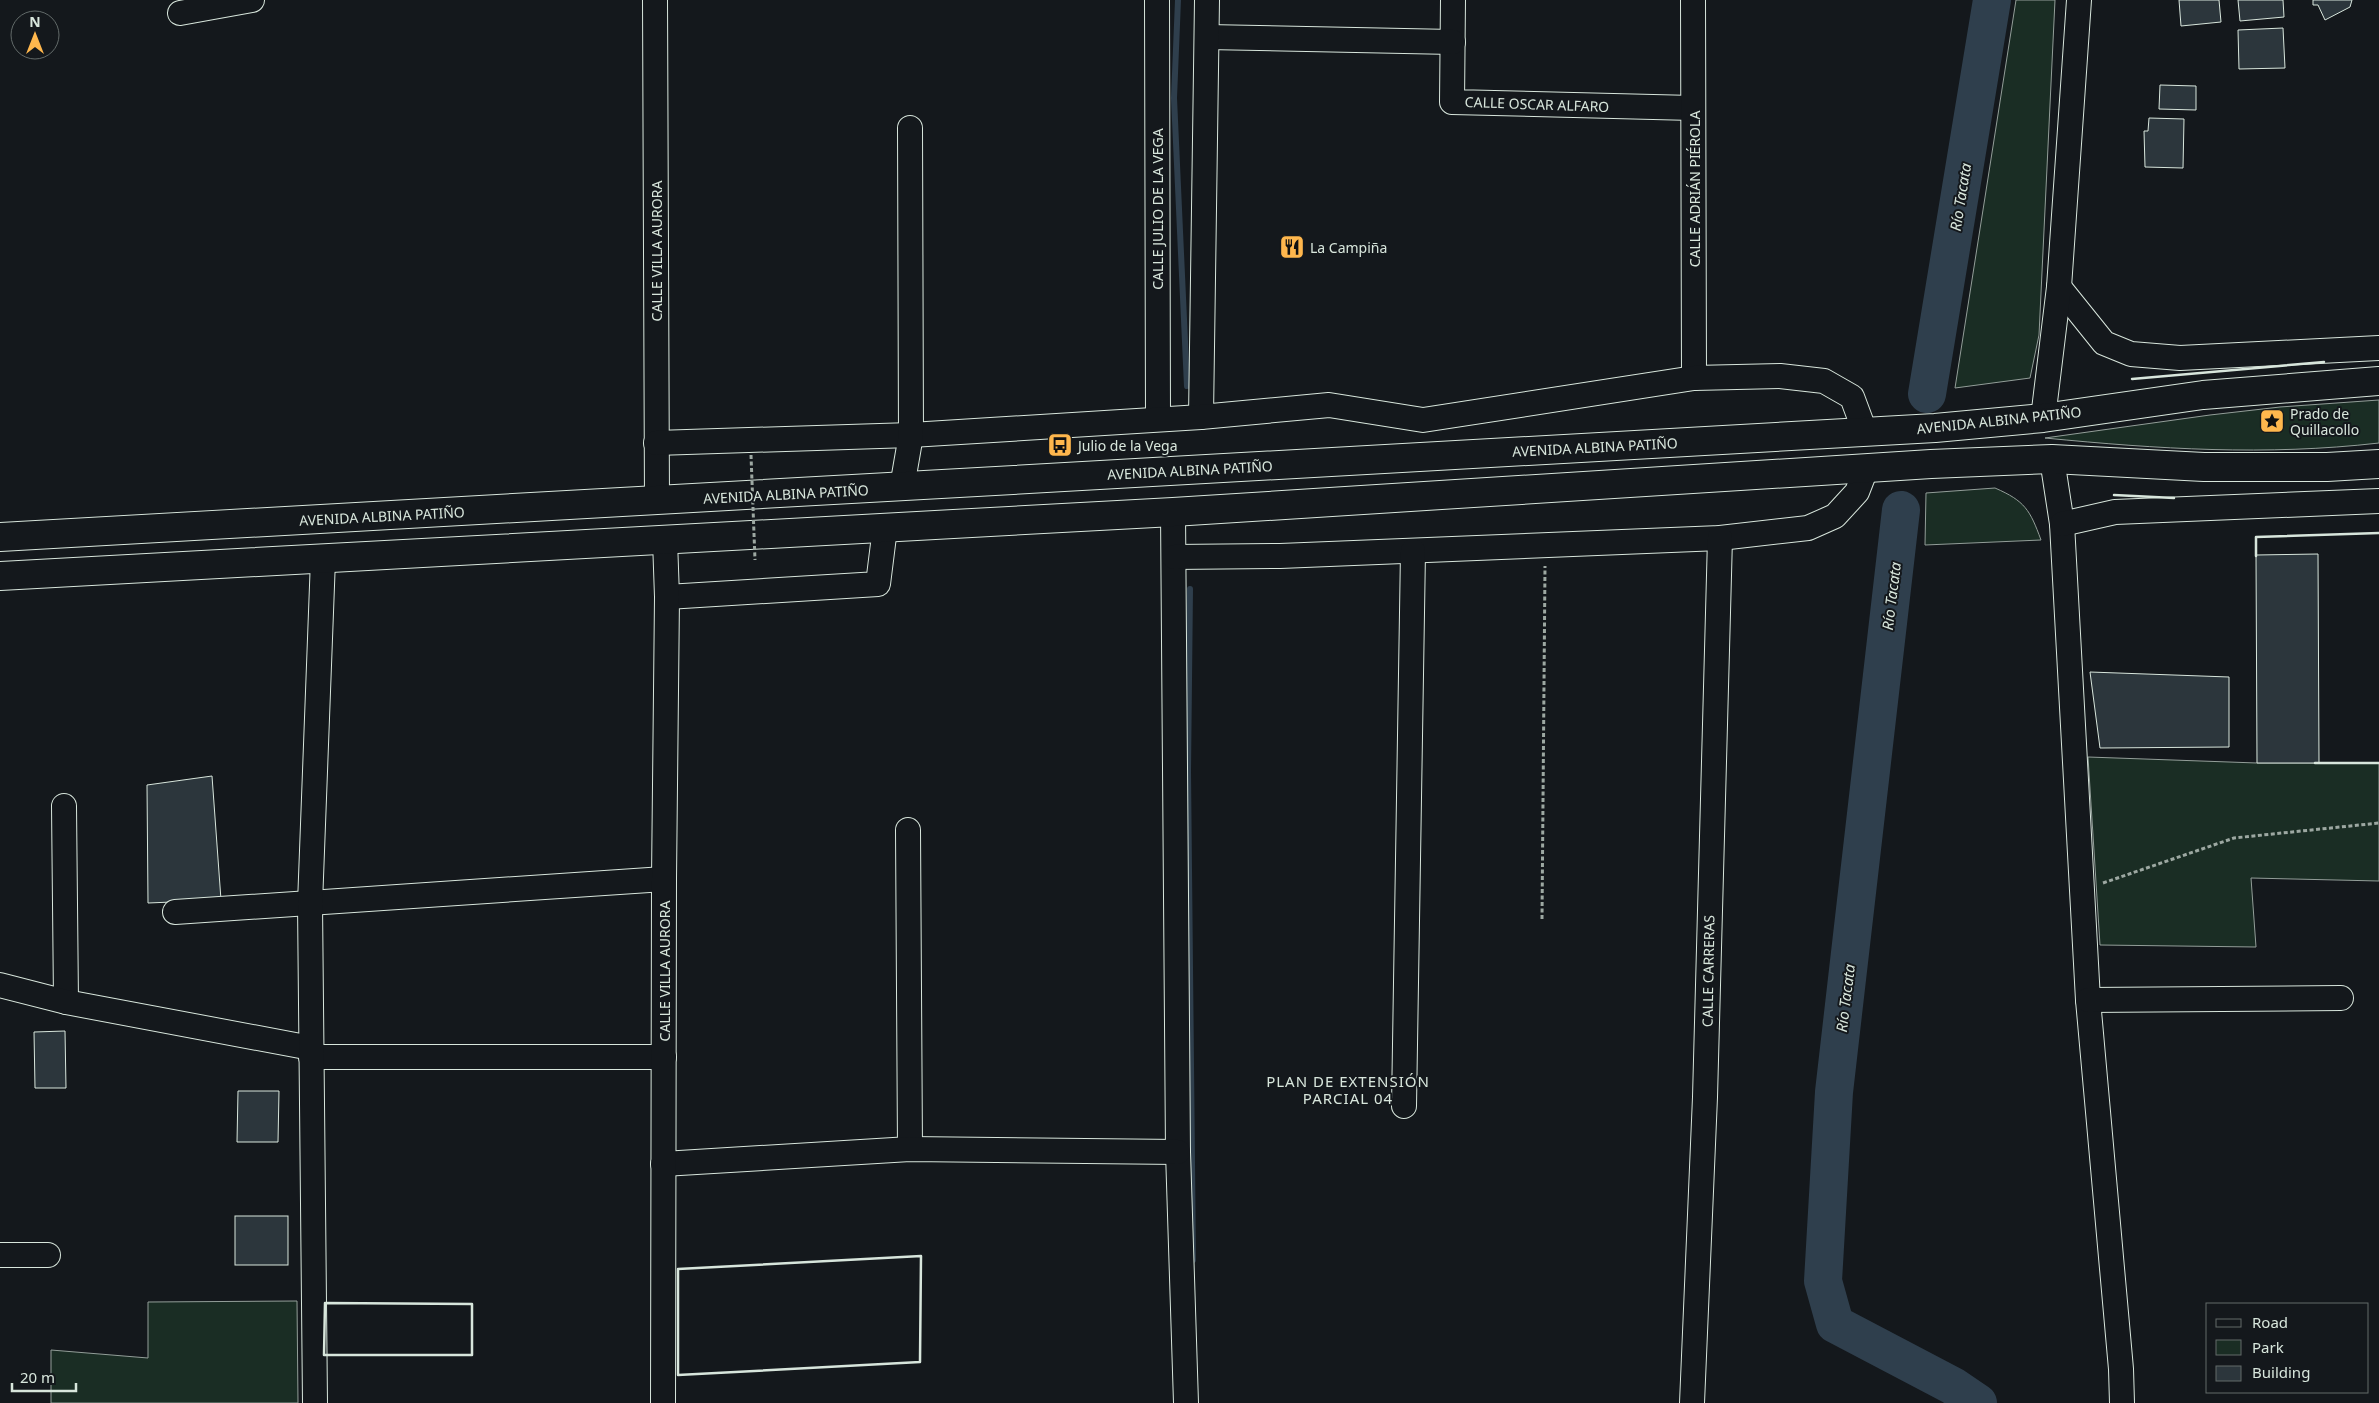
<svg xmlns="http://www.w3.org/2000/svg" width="2379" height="1403" viewBox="0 0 2379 1403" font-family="'Noto Sans',sans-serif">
<rect width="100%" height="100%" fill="#14181c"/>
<!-- green -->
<g fill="#1a2d24" stroke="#939e99">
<polygon points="2016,0 2055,0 2039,335 2030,378 1955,388"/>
<path d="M 2379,400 L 2379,443 C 2266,456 2158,449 2045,438 L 2210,415 L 2280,407 Z"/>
<path d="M 1995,488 C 2025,501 2030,510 2041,540 L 1925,545 L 1926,493 Z"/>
<polygon points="2088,757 2257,763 2379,763 2379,881 2251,878 2256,947 2100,945"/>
<polygon points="297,1301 298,1403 51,1403 51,1350 148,1358 148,1302"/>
</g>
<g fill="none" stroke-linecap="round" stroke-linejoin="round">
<!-- stream -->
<g stroke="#2f3f4d" stroke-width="6">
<polyline points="1178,0 1174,98 1187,386"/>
<polyline points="1190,589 1188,771 1193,1260"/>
</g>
<!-- river -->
<g stroke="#2f3f4d" stroke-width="38">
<polyline points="1927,394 1992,0"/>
<polyline points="1901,510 1834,1092 1823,1281 1835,1324 1953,1386 1978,1403"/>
</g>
</g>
<!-- building -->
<g fill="#2c363c" stroke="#d8e6dc">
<polygon points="2179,0 2219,0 2221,22 2181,26"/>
<polygon points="2238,0 2283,0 2284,17 2240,21"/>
<polygon points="2313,0 2352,0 2350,7 2325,20 2318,5 2313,5"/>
<polygon points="2283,28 2285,68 2239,69 2238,30"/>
<polygon points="2160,85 2196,86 2196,110 2159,109"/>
<polygon points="2149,118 2184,119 2183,168 2145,167 2144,131 2148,131"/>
<polygon points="2318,554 2319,763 2257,763 2256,555"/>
<polygon points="2090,672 2229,677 2229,747 2100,748"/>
<polygon points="212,776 221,900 148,903 147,785"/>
<polygon points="65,1031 66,1088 35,1088 34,1032"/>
<polygon points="238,1091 279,1091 278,1142 237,1142"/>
<rect x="235" y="1216" width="53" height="49"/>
</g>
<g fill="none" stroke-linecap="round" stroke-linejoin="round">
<defs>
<g id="minor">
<polyline points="655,0 657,501"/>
<polyline points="1157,0 1158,419"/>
<polyline points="1453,0 1452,102 1693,108"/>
<polyline points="1693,0 1694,378"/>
<polyline points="180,13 252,0"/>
<polyline points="1207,37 1453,42"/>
<polyline points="2059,287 2104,343 2131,354 2180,358 2379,348"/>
<polyline points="1201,417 1207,0"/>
<polyline points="2043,418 2059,287 2079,0"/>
<polyline points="656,443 911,435 1201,417 1329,405 1423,420 1694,378 1780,376 1824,381 1852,397 1865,432"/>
<polyline points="2052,459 2062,524 2088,1000 2121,1369 2122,1403"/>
<polyline points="902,487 911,435 910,128"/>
<polyline points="1173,512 1178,1152 1186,1403"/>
<polyline points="2062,524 2115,512 2379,501"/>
<polyline points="1174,557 1280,556 1720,538 1808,528 1835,516 1857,492 1866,469"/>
<polyline points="667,597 878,584 885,528"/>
<polyline points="64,806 66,1002"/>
<polyline points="908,830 910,1149"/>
<polyline points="175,912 664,879"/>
<polyline points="0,985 66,1002 311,1048"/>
<polyline points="2088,1000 2341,998"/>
<polyline points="311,1057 664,1057"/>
<polyline points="1404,1106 1413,551"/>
<polyline points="663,1164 910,1149 1178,1152"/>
<polyline points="0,1255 48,1255"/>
<polyline points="315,1403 310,904 323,559"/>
<polyline points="663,1403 664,879 667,597 665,540"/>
<polyline points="1692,1403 1705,1097 1720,538"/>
</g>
<g id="highway">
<polyline points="0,537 1935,428 2043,418 2203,395 2379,381"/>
<polyline points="0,576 1173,512 1931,464 2052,459 2204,467 2327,467 2379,464"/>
</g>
</defs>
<!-- minor casing -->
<use href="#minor" stroke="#d8e6dc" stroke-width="26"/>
<!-- highway casing -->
<use href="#highway" stroke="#d8e6dc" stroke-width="30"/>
<!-- path -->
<g stroke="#9da8a2" stroke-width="3" stroke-dasharray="4 2.5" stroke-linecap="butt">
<polyline points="2103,883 2234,838 2379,823"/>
<polyline points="1542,919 1545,566"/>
</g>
<!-- minor -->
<use href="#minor" stroke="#14181c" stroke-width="24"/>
<!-- highway -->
<use href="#highway" stroke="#14181c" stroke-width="28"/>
<!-- path-bridge -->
<polyline stroke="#9da8a2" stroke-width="3" stroke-dasharray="4 2.5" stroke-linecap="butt" points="751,455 755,560"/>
<!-- wall -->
<g stroke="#d8e6dc" stroke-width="2.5">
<polyline points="2132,379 2324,362"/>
<polyline points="2114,495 2174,498"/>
<polyline points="2256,556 2256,537 2379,533"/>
<polyline points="2315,763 2379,763"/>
<polygon points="921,1256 920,1362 678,1375 678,1269"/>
<polygon points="325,1303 472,1304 472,1355 324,1355"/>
</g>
</g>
<!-- icons -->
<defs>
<symbol id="restaurant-square" viewBox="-11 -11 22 22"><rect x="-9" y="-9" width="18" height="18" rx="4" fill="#ffb74d" stroke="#14181c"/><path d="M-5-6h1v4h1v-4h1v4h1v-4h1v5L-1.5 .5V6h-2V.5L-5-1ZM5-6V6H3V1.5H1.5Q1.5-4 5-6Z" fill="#111"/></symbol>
<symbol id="sight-square" viewBox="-11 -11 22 22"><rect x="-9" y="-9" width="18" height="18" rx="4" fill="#ffb74d" stroke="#14181c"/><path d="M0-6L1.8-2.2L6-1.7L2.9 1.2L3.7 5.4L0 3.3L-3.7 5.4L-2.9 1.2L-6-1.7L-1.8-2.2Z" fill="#111"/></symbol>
<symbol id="bus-square" viewBox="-11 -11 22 22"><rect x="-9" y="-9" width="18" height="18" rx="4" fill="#ffb74d" stroke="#14181c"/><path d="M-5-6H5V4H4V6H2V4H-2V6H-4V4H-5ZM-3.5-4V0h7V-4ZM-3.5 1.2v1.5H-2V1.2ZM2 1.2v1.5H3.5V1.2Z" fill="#111"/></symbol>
</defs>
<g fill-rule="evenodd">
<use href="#restaurant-square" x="1278" y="233" width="28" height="28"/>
<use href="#sight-square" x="2258" y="407" width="28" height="28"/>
<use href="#bus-square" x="1046" y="431" width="28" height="28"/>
</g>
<g text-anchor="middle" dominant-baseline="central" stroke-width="4" stroke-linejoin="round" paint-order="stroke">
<!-- street labels -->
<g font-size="14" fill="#d8e6dc" stroke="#14181c">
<text transform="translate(1537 104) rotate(2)">CALLE OSCAR ALFARO</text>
<text transform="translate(1694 189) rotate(-90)">CALLE ADRIÁN PIÉROLA</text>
<text transform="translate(1157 209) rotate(-90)">CALLE JULIO DE LA VEGA</text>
<text transform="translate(656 251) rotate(-90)">CALLE VILLA AURORA</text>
<text transform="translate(1999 420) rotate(-6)">AVENIDA ALBINA PATIÑO</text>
<text transform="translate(1595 447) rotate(-3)">AVENIDA ALBINA PATIÑO</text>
<text transform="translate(1190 470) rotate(-3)">AVENIDA ALBINA PATIÑO</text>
<text transform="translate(786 494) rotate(-3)">AVENIDA ALBINA PATIÑO</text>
<text transform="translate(382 516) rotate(-3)">AVENIDA ALBINA PATIÑO</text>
<text transform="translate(664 971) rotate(-90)">CALLE VILLA AURORA</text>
<text transform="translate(1708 971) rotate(-89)">CALLE CARRERAS</text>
</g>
<!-- poi labels -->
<g font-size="14" fill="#d8e6dc" stroke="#14181c" text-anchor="start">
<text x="1310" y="247">La Campiña</text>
<text x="2290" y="413">Prado de<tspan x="2290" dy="16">Quillacollo</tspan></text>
<text x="1078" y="445">Julio de la Vega</text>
</g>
<!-- water labels -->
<g font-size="15" font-style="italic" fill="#d8e6dc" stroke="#14181c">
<text transform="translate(1960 197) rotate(-81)">Río Tacata</text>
<text transform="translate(1891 596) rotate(-83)">Río Tacata</text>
<text transform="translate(1845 998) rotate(-83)">Río Tacata</text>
</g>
<!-- neighbourhood labels -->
<g font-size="15" letter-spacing="1" fill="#d8e6dc" stroke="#14181c">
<text x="1348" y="1081">PLAN DE EXTENSIÓN<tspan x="1348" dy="17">PARCIAL 04</tspan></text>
</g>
</g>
<!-- legend -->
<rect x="2206" y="1303" width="162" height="90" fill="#14181c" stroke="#626a69"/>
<rect x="2216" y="1319" width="25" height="8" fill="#14181c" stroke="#626a69"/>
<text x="2252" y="1328" font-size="15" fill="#d8e6dc">Road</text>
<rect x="2216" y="1340" width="25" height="15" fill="#1a2d24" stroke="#626a69"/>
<text x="2252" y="1353" font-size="15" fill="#d8e6dc">Park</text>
<rect x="2216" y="1366" width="25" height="15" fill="#2c363c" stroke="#626a69"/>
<text x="2252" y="1378" font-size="15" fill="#d8e6dc">Building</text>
<!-- north arrow -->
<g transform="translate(35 35)"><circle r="24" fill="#14181c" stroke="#626a69"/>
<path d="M0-4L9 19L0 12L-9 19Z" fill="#ffb74d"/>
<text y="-8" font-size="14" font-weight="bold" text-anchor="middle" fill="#d8e6dc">N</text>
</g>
<!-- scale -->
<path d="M12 1383v8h64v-8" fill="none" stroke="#d8e6dc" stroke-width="2.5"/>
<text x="20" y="1383" font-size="15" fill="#d8e6dc" stroke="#14181c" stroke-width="4" paint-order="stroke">20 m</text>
</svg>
